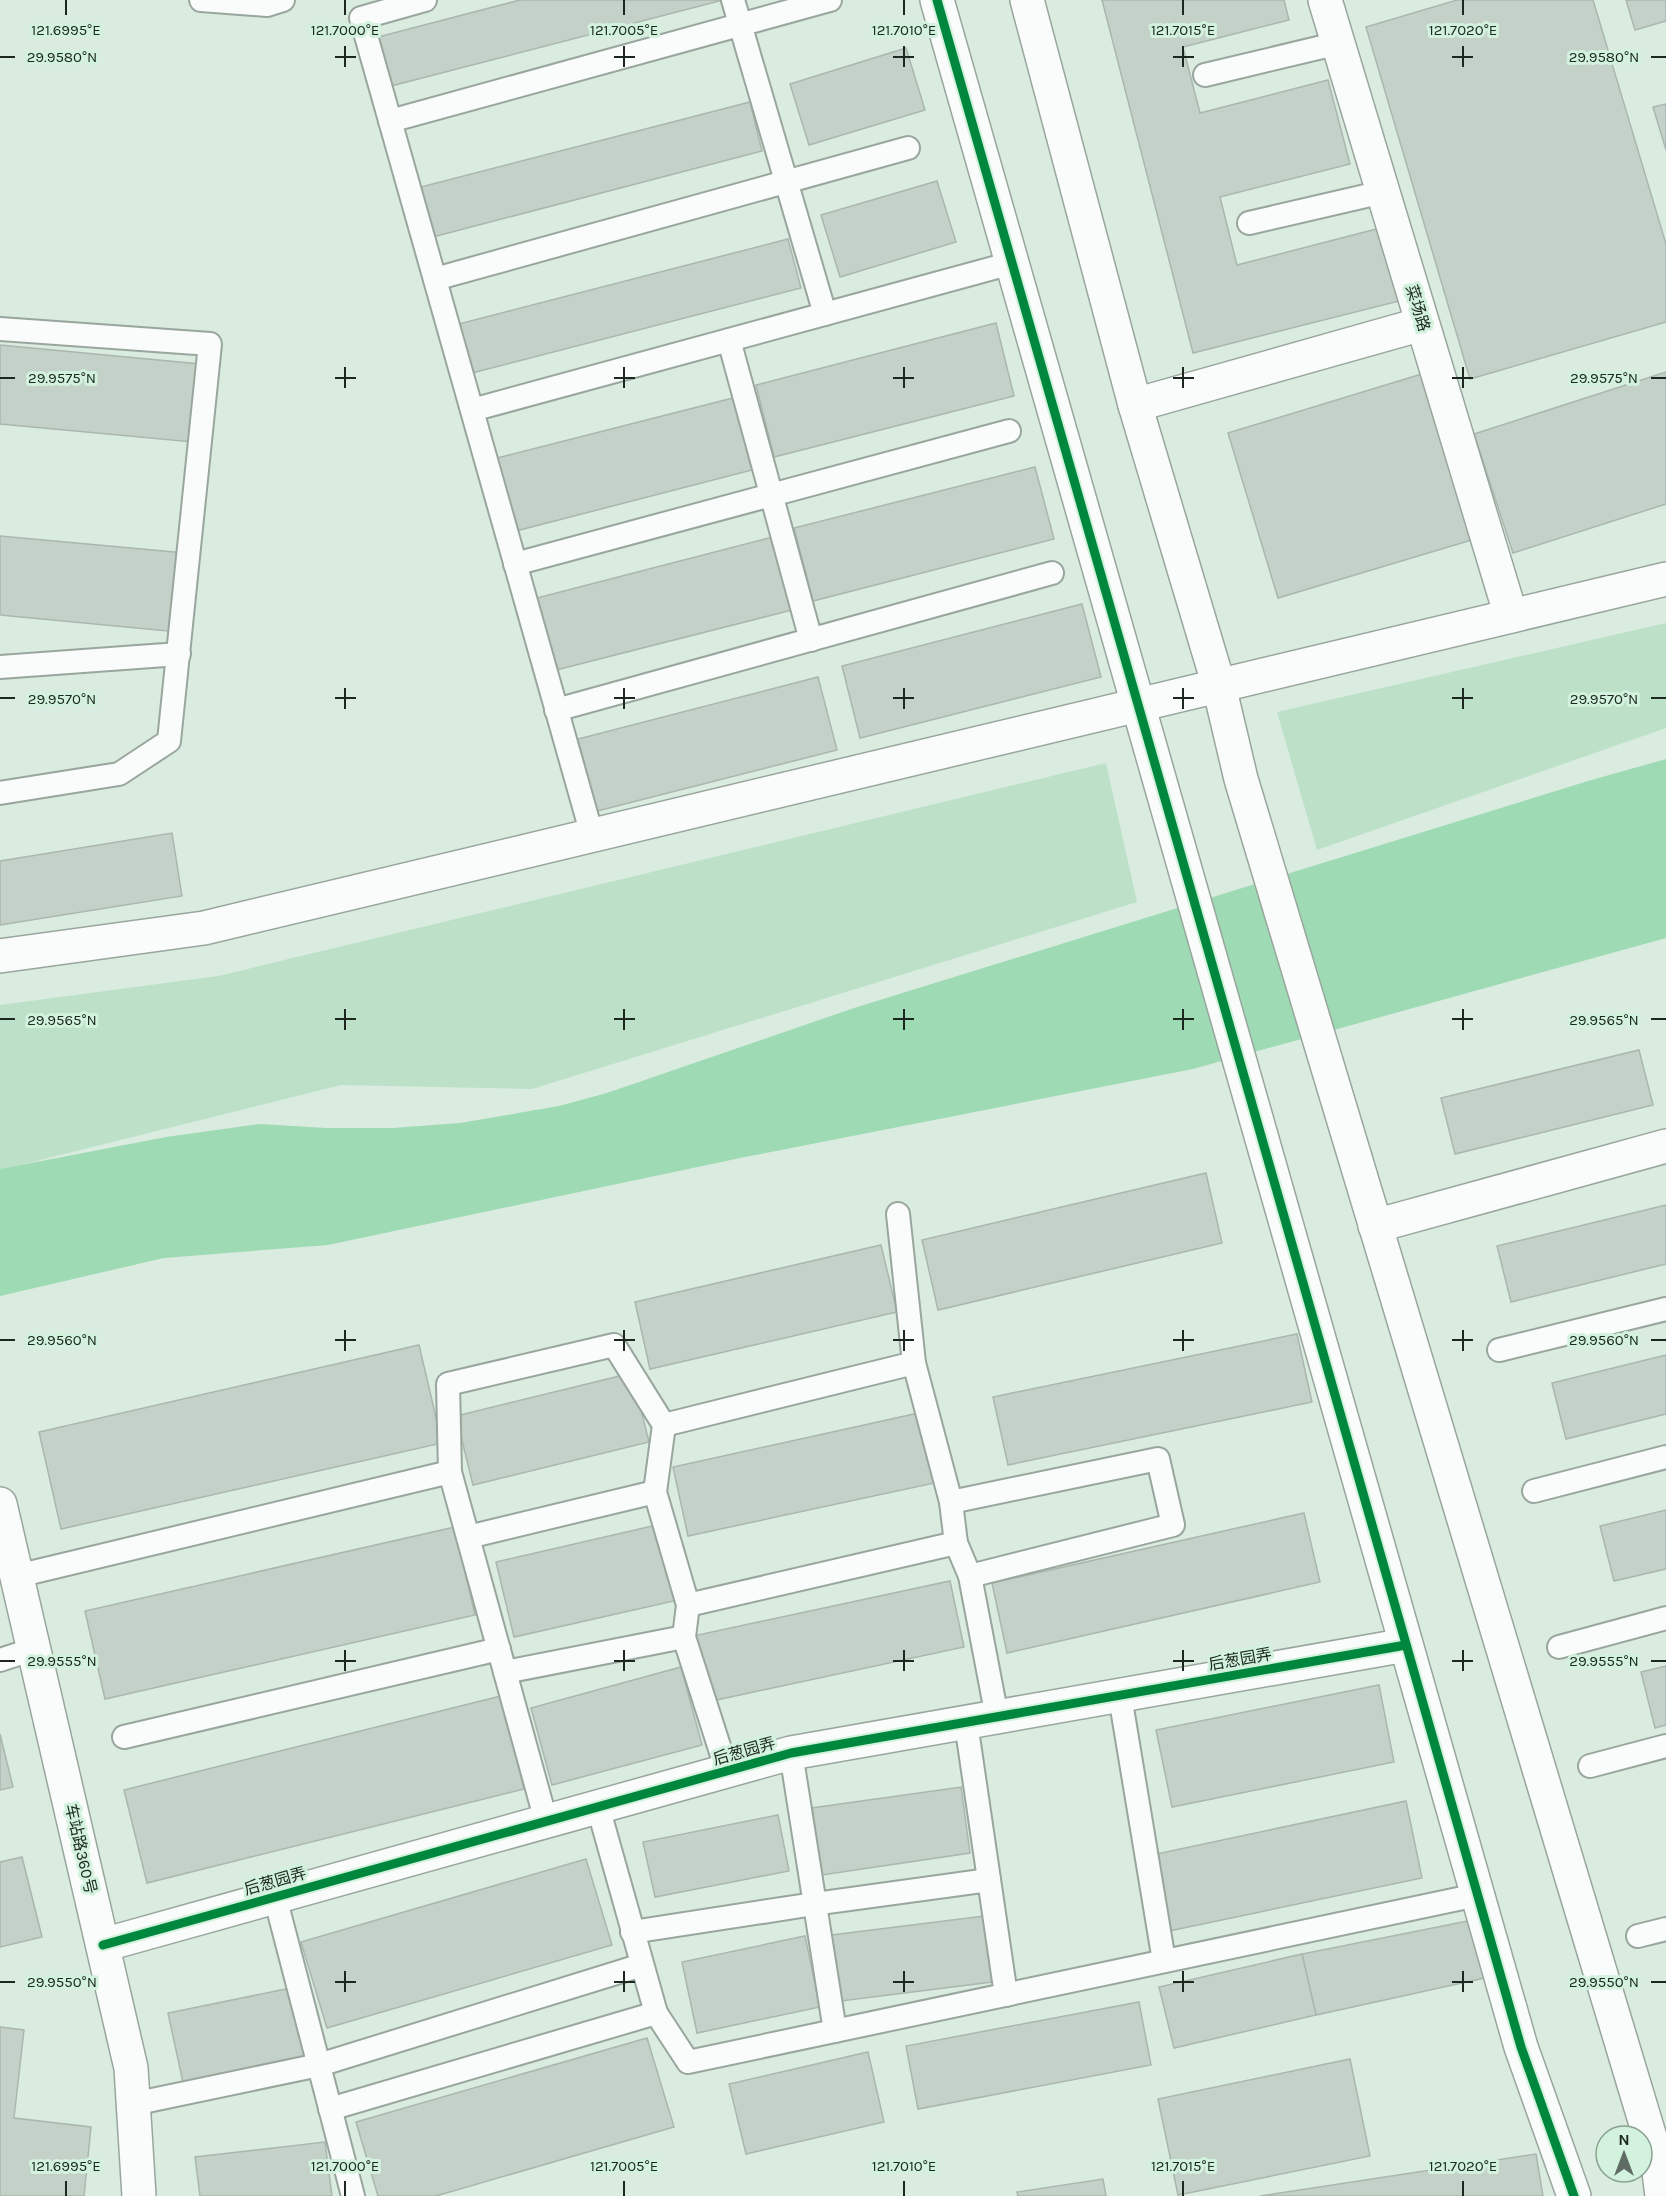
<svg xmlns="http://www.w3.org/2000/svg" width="1666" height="2196" viewBox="0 0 1666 2196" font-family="Karla,'Noto Sans SC',sans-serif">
<rect width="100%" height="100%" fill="#daebe0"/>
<!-- green -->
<g fill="#bce1c8">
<polygon points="1666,623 1666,728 1317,850 1277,712"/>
<polygon points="1106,763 1137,902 532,1089 341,1085 0,1170 0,1005 218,976"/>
</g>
<!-- water -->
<polygon fill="#9edab4" points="1666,759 1666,938 1193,1069 745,1157 328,1245 164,1258 0,1296 0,1169 166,1137 260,1124 326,1128 393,1128 460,1123 559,1106 607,1093 854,1008 1588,781"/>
<!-- building -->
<g fill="#c4d1c8" stroke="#aab7ae" stroke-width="1.5">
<polygon points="520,0 723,0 391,86 378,37"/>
<polygon points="1102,0 1284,0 1289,20 1183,47 1200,113 1328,80 1350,164 1220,197 1237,265 1388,226 1407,299 1193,353"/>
<polygon points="1457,0 1593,0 1666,244 1666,322 1470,379 1366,27"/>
<polygon points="1626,0 1666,0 1666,21 1635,30"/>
<polygon points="906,48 925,110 809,145 790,84"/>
<polygon points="750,102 762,151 429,238 417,188"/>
<polygon points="1666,104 1666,150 1653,107"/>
<polygon points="937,181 956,242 840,277 821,215"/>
<polygon points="788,239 801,288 468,374 455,325"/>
<polygon points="996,323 1014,396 774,457 756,385"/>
<polygon points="0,345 200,364 193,442 0,424"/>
<polygon points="1666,372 1666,504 1513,553 1474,434"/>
<polygon points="1425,373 1475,539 1278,598 1228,433"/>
<polygon points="733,398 752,470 512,532 493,459"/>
<polygon points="1035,467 1054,539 813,601 794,528"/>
<polygon points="0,536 185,553 178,632 0,615"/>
<polygon points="773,537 792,610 552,671 533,599"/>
<polygon points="1082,604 1101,677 860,738 842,666"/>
<polygon points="818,677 837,750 597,811 578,739"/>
<polygon points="172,833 182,896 0,925 0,861"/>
<polygon points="1639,1050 1653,1105 1455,1154 1441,1098"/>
<polygon points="1206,1173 1222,1243 938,1310 922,1240"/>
<polygon points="1666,1205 1666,1264 1511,1302 1497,1246"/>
<polygon points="881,1245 897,1312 650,1369 635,1302"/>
<polygon points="1297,1334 1312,1402 1008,1465 993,1397"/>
<polygon points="419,1345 442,1443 61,1529 39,1432"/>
<polygon points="1666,1355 1666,1414 1566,1439 1552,1383"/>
<polygon points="632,1373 649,1442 473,1485 456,1416"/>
<polygon points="937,1409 953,1479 688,1536 673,1467"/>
<polygon points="1666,1510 1666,1569 1614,1581 1600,1526"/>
<polygon points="1304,1513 1320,1582 1007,1653 992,1583"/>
<polygon points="661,1524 678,1600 514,1637 496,1562"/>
<polygon points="455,1527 475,1615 105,1699 85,1611"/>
<polygon points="950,1581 964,1647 707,1702 693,1636"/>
<polygon points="1666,1666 1666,1725 1655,1728 1641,1672"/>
<polygon points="681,1667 702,1745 552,1785 531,1708"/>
<polygon points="1379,1685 1394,1762 1172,1807 1156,1730"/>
<polygon points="501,1696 524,1789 147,1883 124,1790"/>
<polygon points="0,1734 13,1787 0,1790"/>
<polygon points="961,1787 970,1853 822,1875 812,1808"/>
<polygon points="1406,1801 1422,1878 1164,1932 1147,1856"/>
<polygon points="778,1815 789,1871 655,1897 643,1842"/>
<polygon points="22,1857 42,1937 0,1947 0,1862"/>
<polygon points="586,1859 612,1945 327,2028 301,1942"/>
<polygon points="984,1916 992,1982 841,2001 832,1935"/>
<polygon points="1473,1920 1485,1978 1316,2015 1302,1954"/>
<polygon points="805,1936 820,2007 697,2033 682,1962"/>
<polygon points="1302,1954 1316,2015 1174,2048 1159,1987"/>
<polygon points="296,1987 311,2061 184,2087 168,2013"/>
<polygon points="1139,2002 1151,2065 918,2109 906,2046"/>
<polygon points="0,2027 24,2030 14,2118 91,2127 84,2196 0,2196"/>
<polygon points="647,2038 674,2127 436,2196 378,2196 356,2122"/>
<polygon points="868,2052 884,2122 746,2154 729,2084"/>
<polygon points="1350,2059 1370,2156 1178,2195 1158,2099"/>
<polygon points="325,2142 332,2196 200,2196 195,2157"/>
<polygon points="1536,2154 1543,2196 1260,2196"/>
<polygon points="1103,2179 1106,2196 1018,2196 1017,2192"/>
</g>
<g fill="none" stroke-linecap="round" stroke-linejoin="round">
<defs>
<g id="service">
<polyline points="201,0 267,5 283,0"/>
<polyline points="425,0 361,18 592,835"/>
<polyline points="733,0 825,314"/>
<polyline points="1205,75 1339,43"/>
<polyline points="390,121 830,0"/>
<polyline points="1249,223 1383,192"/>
<polyline points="435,279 908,148"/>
<polyline points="0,329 210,344 169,741 119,774 0,793"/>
<polyline points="729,340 811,640"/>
<polyline points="472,410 1012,263"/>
<polyline points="515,564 1009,431"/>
<polyline points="0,667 179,654"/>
<polyline points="556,710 1052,573"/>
<polyline points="1499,1350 1666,1309"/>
<polyline points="914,1363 951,1502 956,1543 970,1576 997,1717"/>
<polyline points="664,1425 914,1363 898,1214"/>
<polyline points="450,1472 448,1384 614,1345 664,1425 655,1492 688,1605 684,1637 727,1771"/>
<polyline points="1534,1491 1666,1457"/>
<polyline points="951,1502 1158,1459 1173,1525 970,1576"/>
<polyline points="468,1537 655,1492"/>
<polyline points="17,1576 450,1472 546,1821"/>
<polyline points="688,1605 956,1543"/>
<polyline points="1559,1647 1666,1618"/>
<polyline points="0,1660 34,1649"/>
<polyline points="505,1672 684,1637"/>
<polyline points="1120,1696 1164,1961"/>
<polyline points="966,1723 1006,1995"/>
<polyline points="124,1737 499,1649"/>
<polyline points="791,1753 835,2031"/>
<polyline points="1590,1766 1666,1746"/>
<polyline points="598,1807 656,2013 688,2062 1477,1895"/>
<polyline points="275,1897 353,2196"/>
<polyline points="632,1932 814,1904 989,1880"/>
<polyline points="1638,1936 1666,1929"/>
<polyline points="133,2104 319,2065 642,1965"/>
<polyline points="330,2109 656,2013"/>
</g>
<g id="minor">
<polyline points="1325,0 1511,616"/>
<polyline points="1135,405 1422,324"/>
<polyline points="1375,1226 1666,1146"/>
<polyline points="103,1945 791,1753 1406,1645"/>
</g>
<g id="tertiary">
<polyline points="937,0 1521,2047 1574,2196"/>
<polyline points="1027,0 1135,405 1219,686 1241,779 1658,2164 1662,2196"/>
</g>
<g id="secondary">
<polyline points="0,956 204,928 1666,579"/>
<polyline points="0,1504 131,2068 139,2196"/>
</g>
</defs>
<!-- service casing -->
<use href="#service" stroke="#99a69d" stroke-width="26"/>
<!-- minor casing -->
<use href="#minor" stroke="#99a69d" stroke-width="36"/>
<!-- tertiary casing -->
<use href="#tertiary" stroke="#99a69d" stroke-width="36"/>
<!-- secondary casing -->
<use href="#secondary" stroke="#99a69d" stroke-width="36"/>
<!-- service -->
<use href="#service" stroke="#f9fcfa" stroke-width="22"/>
<!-- minor -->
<use href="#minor" stroke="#f9fcfa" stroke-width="33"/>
<!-- tertiary -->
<use href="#tertiary" stroke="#f9fcfa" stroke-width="33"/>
<!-- secondary -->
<use href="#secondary" stroke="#f9fcfa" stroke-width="33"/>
<defs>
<g id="cycleway">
<polyline points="937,0 1521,2047 1574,2196"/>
<polyline points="103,1945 791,1753 1406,1645"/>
</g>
</defs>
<!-- cycleway casing -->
<use href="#cycleway" stroke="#d3f2dd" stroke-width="13"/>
<!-- cycleway -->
<use href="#cycleway" stroke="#00873e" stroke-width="9"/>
</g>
<!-- ticks -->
<path fill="none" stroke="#1b271f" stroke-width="2" d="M 66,0 L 66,15M 345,0 L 345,15M 624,0 L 624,15M 904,0 L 904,15M 1183,0 L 1183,15M 1463,0 L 1463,15M 345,46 L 345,67M 624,46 L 624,67M 904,46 L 904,67M 1183,46 L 1183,67M 1463,46 L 1463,67M 0,57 L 15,57M 335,57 L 356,57M 614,57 L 635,57M 893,57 L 914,57M 1173,57 L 1194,57M 1452,57 L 1473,57M 1651,57 L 1666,57M 345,367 L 345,388M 624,367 L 624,388M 904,367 L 904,388M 1183,367 L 1183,388M 1463,367 L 1463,388M 0,378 L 15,378M 335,378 L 356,378M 614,378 L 635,378M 893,378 L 914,378M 1173,378 L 1194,378M 1452,378 L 1473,378M 1651,378 L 1666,378M 345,688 L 345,709M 624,688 L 624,709M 904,688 L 904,709M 1183,688 L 1183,709M 1463,688 L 1463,709M 0,698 L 15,698M 335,698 L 356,698M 614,698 L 635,698M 893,698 L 914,698M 1173,698 L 1194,698M 1452,698 L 1473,698M 1651,698 L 1666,698M 345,1009 L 345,1030M 624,1009 L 624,1030M 904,1009 L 904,1030M 1183,1009 L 1183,1030M 1463,1009 L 1463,1030M 0,1019 L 15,1019M 335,1019 L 356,1019M 614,1019 L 635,1019M 893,1019 L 914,1019M 1173,1019 L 1194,1019M 1452,1019 L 1473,1019M 1651,1019 L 1666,1019M 345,1330 L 345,1351M 624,1330 L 624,1351M 904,1330 L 904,1351M 1183,1330 L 1183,1351M 1463,1330 L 1463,1351M 0,1340 L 15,1340M 335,1340 L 356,1340M 614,1340 L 635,1340M 893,1340 L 914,1340M 1173,1340 L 1194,1340M 1452,1340 L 1473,1340M 1651,1340 L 1666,1340M 345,1650 L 345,1671M 624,1650 L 624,1671M 904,1650 L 904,1671M 1183,1650 L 1183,1671M 1463,1650 L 1463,1671M 0,1661 L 15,1661M 335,1661 L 356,1661M 614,1661 L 635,1661M 893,1661 L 914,1661M 1173,1661 L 1194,1661M 1452,1661 L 1473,1661M 1651,1661 L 1666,1661M 345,1971 L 345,1992M 624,1971 L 624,1992M 904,1971 L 904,1992M 1183,1971 L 1183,1992M 1463,1971 L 1463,1992M 0,1982 L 15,1982M 335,1982 L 356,1982M 614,1982 L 635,1982M 893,1982 L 914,1982M 1173,1982 L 1194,1982M 1452,1982 L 1473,1982M 1651,1982 L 1666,1982M 66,2181 L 66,2196M 345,2181 L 345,2196M 624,2181 L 624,2196M 904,2181 L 904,2196M 1183,2181 L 1183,2196M 1463,2181 L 1463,2196"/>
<g text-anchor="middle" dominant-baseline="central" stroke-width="6" stroke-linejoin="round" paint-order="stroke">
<!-- street labels -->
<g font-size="16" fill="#1b271f" stroke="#d3f2dd">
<text transform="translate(1418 308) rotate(73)">菜场路</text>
<text transform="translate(1240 1659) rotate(-10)">后葱园弄</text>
<text transform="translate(744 1751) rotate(-16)">后葱园弄</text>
<text transform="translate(81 1849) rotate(77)">车站路360号</text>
<text transform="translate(275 1881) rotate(-16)">后葱园弄</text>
</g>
</g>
<g font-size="15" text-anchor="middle" fill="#1b271f" stroke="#d3f2dd" stroke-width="6" stroke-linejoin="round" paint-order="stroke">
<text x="66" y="35">121.6995°E</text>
<text x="345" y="35">121.7000°E</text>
<text x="624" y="35">121.7005°E</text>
<text x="904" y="35">121.7010°E</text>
<text x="1183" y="35">121.7015°E</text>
<text x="1463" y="35">121.7020°E</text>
<text x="62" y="62">29.9580°N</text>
<text x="1604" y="62">29.9580°N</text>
<text x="62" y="383">29.9575°N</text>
<text x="1604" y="383">29.9575°N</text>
<text x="62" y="704">29.9570°N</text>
<text x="1604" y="704">29.9570°N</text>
<text x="62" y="1025">29.9565°N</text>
<text x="1604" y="1025">29.9565°N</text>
<text x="62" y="1345">29.9560°N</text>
<text x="1604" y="1345">29.9560°N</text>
<text x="62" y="1666">29.9555°N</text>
<text x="1604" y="1666">29.9555°N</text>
<text x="62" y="1987">29.9550°N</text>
<text x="1604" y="1987">29.9550°N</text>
<text x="66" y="2171">121.6995°E</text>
<text x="345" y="2171">121.7000°E</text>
<text x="624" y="2171">121.7005°E</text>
<text x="904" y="2171">121.7010°E</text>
<text x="1183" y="2171">121.7015°E</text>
<text x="1463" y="2171">121.7020°E</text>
</g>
<!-- north arrow -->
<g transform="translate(1624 2154)"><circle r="28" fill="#d3f2dd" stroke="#89a191" stroke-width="1.5"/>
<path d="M0-4.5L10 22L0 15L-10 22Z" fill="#5e6c63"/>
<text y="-9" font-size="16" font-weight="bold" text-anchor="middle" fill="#1b271f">N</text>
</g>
</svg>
